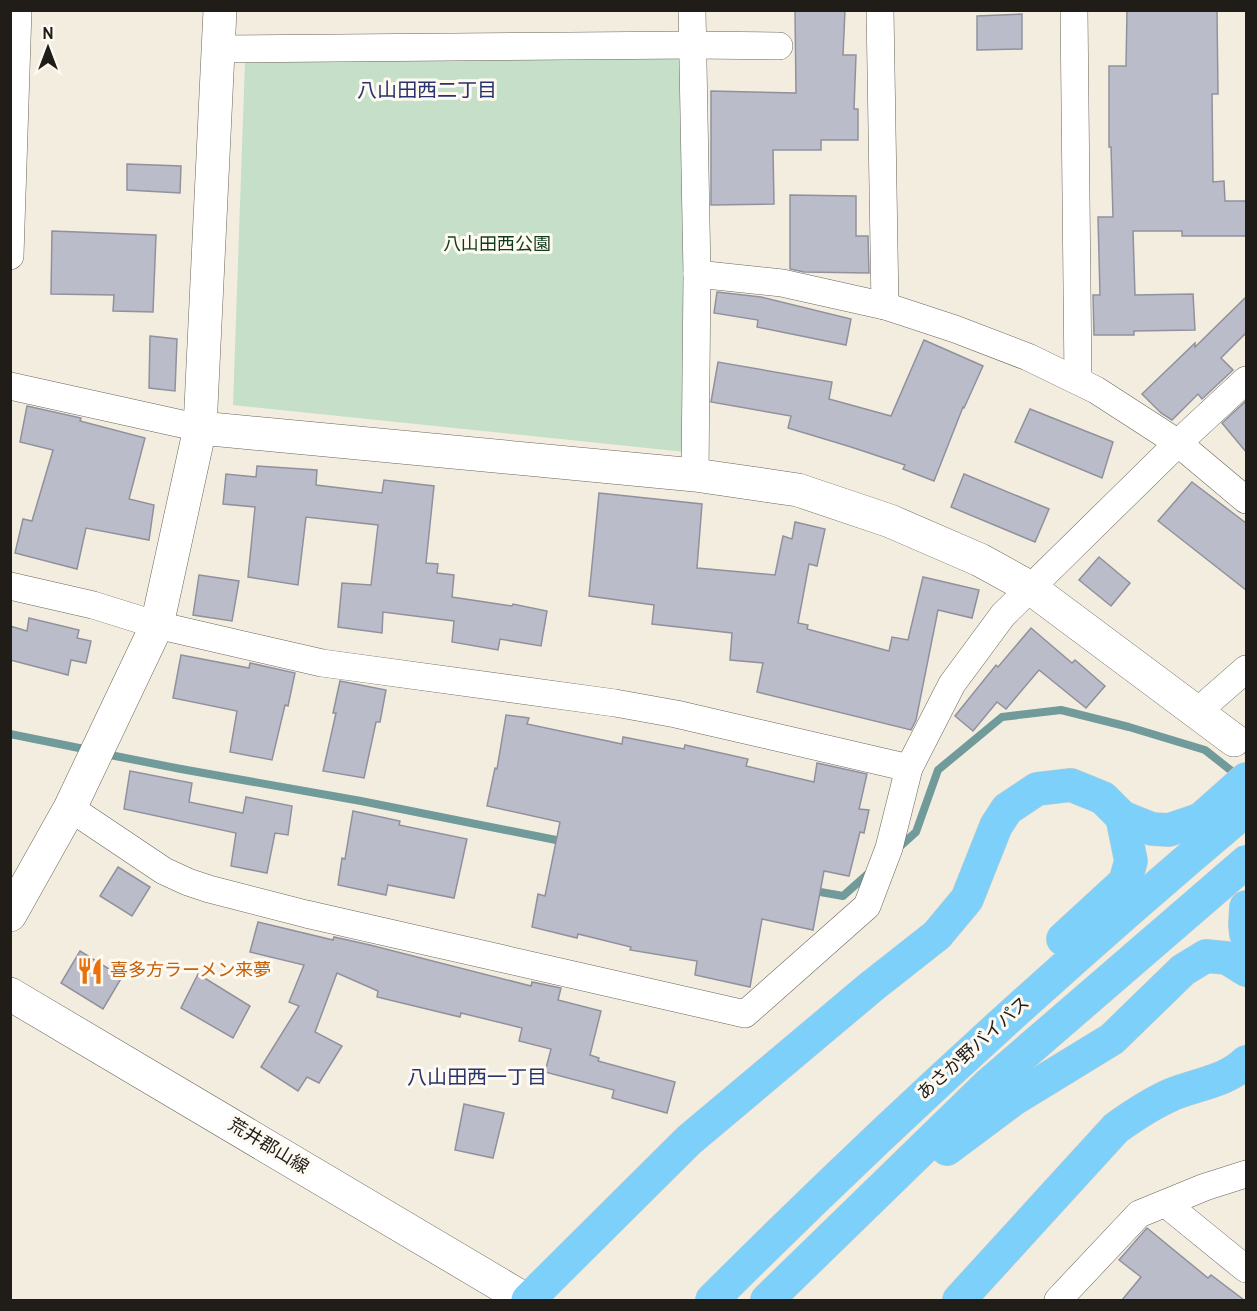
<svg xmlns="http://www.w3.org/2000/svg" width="1257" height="1311" viewBox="0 0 1257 1311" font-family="Overpass,'Noto Sans JP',sans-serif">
<rect width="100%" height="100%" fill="#f3ede0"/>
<!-- green -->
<polygon fill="#c6dfc8" points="682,58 685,452 233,405 245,61"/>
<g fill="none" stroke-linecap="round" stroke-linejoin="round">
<!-- stream -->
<g stroke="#719a9a" stroke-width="8">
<polyline points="10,734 89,750"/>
<polyline points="105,754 181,769 361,801 566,842"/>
<polyline points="896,850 916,832 938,770 1002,717 1061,710 1129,727 1205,750 1238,776"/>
<polyline points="809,890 843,896 870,872"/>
</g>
</g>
<!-- building -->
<g fill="#bbbcc9" stroke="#90919d" stroke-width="1.5">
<polygon points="795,10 845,10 843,55 856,55 854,109 858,109 858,140 821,140 821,150 773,150 774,204 711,205 711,91 796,93"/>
<polygon points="1127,10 1217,10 1218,94 1212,94 1213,182 1224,181 1225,201 1246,201 1246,236 1182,236 1182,231 1133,231 1135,295 1193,294 1195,330 1134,331 1134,335 1094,335 1093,295 1100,295 1098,217 1113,217 1111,147 1109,147 1109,66 1126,66"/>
<polygon points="1022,14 1022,49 977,50 977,16"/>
<polygon points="127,164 181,166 180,193 127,190"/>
<polygon points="790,195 856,196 856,236 868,236 869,273 804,272 790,269"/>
<polygon points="52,231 156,235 153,312 113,311 114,295 51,294"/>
<polygon points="717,292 761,297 851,319 846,345 757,327 758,320 714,313"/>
<polygon points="1246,297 1246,333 1221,358 1233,370 1202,399 1198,394 1172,420 1161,413 1142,394 1195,343 1195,347"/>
<polygon points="150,336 177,339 175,391 149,388"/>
<polygon points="924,340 983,366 964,408 963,407 934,481 903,469 905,465 851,447 788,428 791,416 711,402 718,362 832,382 829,399 891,416"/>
<polygon points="1246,401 1246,452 1222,423"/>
<polygon points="27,406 81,418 80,421 145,438 129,499 154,505 149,540 86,528 77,569 15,553 23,519 32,521 53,450 20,442"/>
<polygon points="1030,409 1113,442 1102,478 1015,442"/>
<polygon points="257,466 317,470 316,485 382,493 384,480 434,486 426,563 438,564 437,573 454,575 452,597 512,606 513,604 547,611 541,646 500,639 498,650 452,642 454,621 383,612 382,633 338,627 342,583 371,585 378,525 306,517 298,585 248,577 255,507 223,504 226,474 256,477"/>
<polygon points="964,474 1049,509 1035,542 951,507"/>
<polygon points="1192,482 1246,523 1246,590 1158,521"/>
<polygon points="599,493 702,504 697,568 775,575 783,536 792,539 795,522 825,529 817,566 809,564 798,623 808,625 807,629 889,651 892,637 908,640 923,577 979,590 972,618 938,610 916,720 911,730 757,692 763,663 730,660 732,633 652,624 654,605 589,596"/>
<polygon points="1099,557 1130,583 1111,606 1079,580"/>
<polygon points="199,575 239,581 232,621 193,615"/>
<polygon points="29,618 79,630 77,638 91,641 86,663 71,660 68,675 10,660 10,626 27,631"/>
<polygon points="1031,628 1072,663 1075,660 1105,686 1086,708 1039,670 1006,709 997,702 973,731 955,716 996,665 998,667"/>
<polygon points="181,655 249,668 250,663 295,673 288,706 285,705 272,760 230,752 237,711 173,698"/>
<polygon points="340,681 386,690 380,722 376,722 364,778 323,771 336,713 333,713"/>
<polygon points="506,715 529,718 527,724 622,744 623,737 684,749 685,745 748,759 746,766 814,782 817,763 867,774 859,809 869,810 864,833 860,832 849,876 824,871 813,930 762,919 750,987 695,975 697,961 630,950 631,947 578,934 577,938 532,927 538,894 545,896 560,822 487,806 495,768 497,769"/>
<polygon points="130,771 192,783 189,802 243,813 246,797 292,806 288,835 275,833 267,873 231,866 236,833 124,809"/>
<polygon points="353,811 400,821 399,825 467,839 454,898 388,885 386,895 338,885 342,858 345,859"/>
<polygon points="118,867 150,887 132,916 100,896"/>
<polygon points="258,922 333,940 334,937 370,945 531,986 532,982 561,988 558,1000 601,1011 590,1055 599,1058 598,1061 675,1082 667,1113 612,1098 614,1090 545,1072 551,1049 519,1041 522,1028 461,1013 460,1017 377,997 378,991 337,973 315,1032 342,1046 319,1083 307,1077 298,1091 261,1067 299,1006 289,1002 304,965 250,952"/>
<polygon points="80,951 122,977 103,1009 61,983"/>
<polygon points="198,974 250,1006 233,1038 181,1008"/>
<polygon points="464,1104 504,1113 493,1158 455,1150"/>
<polygon points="1147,1228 1208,1278 1211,1275 1244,1300 1122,1300 1141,1277 1119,1260"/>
</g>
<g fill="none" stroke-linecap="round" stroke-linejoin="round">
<defs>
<g id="street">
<polyline points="692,10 697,274 695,475"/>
<polyline points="880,10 885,306"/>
<polyline points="1074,10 1078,380"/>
<polyline points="219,49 692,45 779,46"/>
<polyline points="10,256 18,10"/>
<polyline points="697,274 782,283 885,306 955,329 1028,357 1096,390 1178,443 1246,500"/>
<polyline points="10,386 200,428"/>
<polyline points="10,586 93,605 157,625 322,663 615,703 676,714 909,768 952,684 1003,615 1178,443 1246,380"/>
<polyline points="1197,712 1246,669"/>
<polyline points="70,808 164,871 188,882 209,889 306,914 745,1014 867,906 889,848 909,768"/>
<polyline points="1166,1204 1246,1269"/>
<polyline points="1058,1300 1139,1214 1205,1187 1246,1174"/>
</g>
<g id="secondary">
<polyline points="200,428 220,10"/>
<polyline points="10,915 70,808 157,625 200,428 695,475 798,490 890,521 980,560 1029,587 1234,740"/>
<polyline points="10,994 526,1300"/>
</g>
<g id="highway">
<polyline points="1246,907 1245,925 1246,934"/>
<polyline points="1063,939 1125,882 1131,861 1122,817"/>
<polyline points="947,1149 1014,1099 1112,1039 1183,970 1206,956 1227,958 1246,970"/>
<polyline points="528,1300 689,1140 871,987 937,935 967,899 996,826 1007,809 1037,789 1071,785 1103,798 1122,817 1152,829 1169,830 1201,819 1246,779"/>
<path d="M 712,1300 C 883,1129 1061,966 1246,810"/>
<polyline points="767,1300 989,1084 1246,862"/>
<path d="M 959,1300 L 1116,1128 C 1134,1115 1152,1103 1173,1094 C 1198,1084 1227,1081 1246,1062"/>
</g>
</defs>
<!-- street casing -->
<use href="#street" stroke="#6b655a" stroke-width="28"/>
<!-- secondary casing -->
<use href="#secondary" stroke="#6b655a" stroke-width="34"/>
<!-- highway casing -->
<use href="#highway" stroke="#cecdcc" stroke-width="34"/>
<!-- street -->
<use href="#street" stroke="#fff" stroke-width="27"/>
<!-- secondary -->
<use href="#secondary" stroke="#fff" stroke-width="33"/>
<!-- highway -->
<use href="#highway" stroke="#7cd0f9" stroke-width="33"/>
</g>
<!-- icons -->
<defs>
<symbol id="restaurant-bare" viewBox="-9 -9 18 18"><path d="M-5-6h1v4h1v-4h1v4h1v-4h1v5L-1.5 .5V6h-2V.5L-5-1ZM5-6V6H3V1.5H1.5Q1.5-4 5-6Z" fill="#e8710a" stroke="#fefaf2" stroke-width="2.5" paint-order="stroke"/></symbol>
</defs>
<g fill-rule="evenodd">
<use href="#restaurant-bare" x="71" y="952" width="38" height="38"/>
</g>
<g text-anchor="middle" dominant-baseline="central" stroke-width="6" stroke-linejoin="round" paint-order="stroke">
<!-- park labels -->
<g font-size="18" fill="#103b1a" stroke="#fefaf2">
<text x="497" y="245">八山田西公園</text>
</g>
<!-- food labels -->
<g font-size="18" fill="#c56008" stroke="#fefaf2" text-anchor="start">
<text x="110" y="971">喜多方ラーメン来夢</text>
</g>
<!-- street labels -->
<g font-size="18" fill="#201d19" stroke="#fefaf2">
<text transform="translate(974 1049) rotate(-42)">あさか野バイパス</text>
<text transform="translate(268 1147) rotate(31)">荒井郡山線</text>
</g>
<!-- neighbourhood labels -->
<g font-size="20" fill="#27336c" stroke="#fefaf2">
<text x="427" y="92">八山田西二丁目</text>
<text x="477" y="1079">八山田西一丁目</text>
</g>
</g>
<!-- border -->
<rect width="1257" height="1311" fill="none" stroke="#201d19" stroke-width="24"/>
<!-- north arrow -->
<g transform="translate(48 48)" stroke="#fefaf2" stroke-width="4.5" paint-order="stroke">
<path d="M0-4.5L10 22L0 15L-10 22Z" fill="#201d19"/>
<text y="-9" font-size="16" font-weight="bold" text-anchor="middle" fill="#201d19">N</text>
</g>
</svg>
